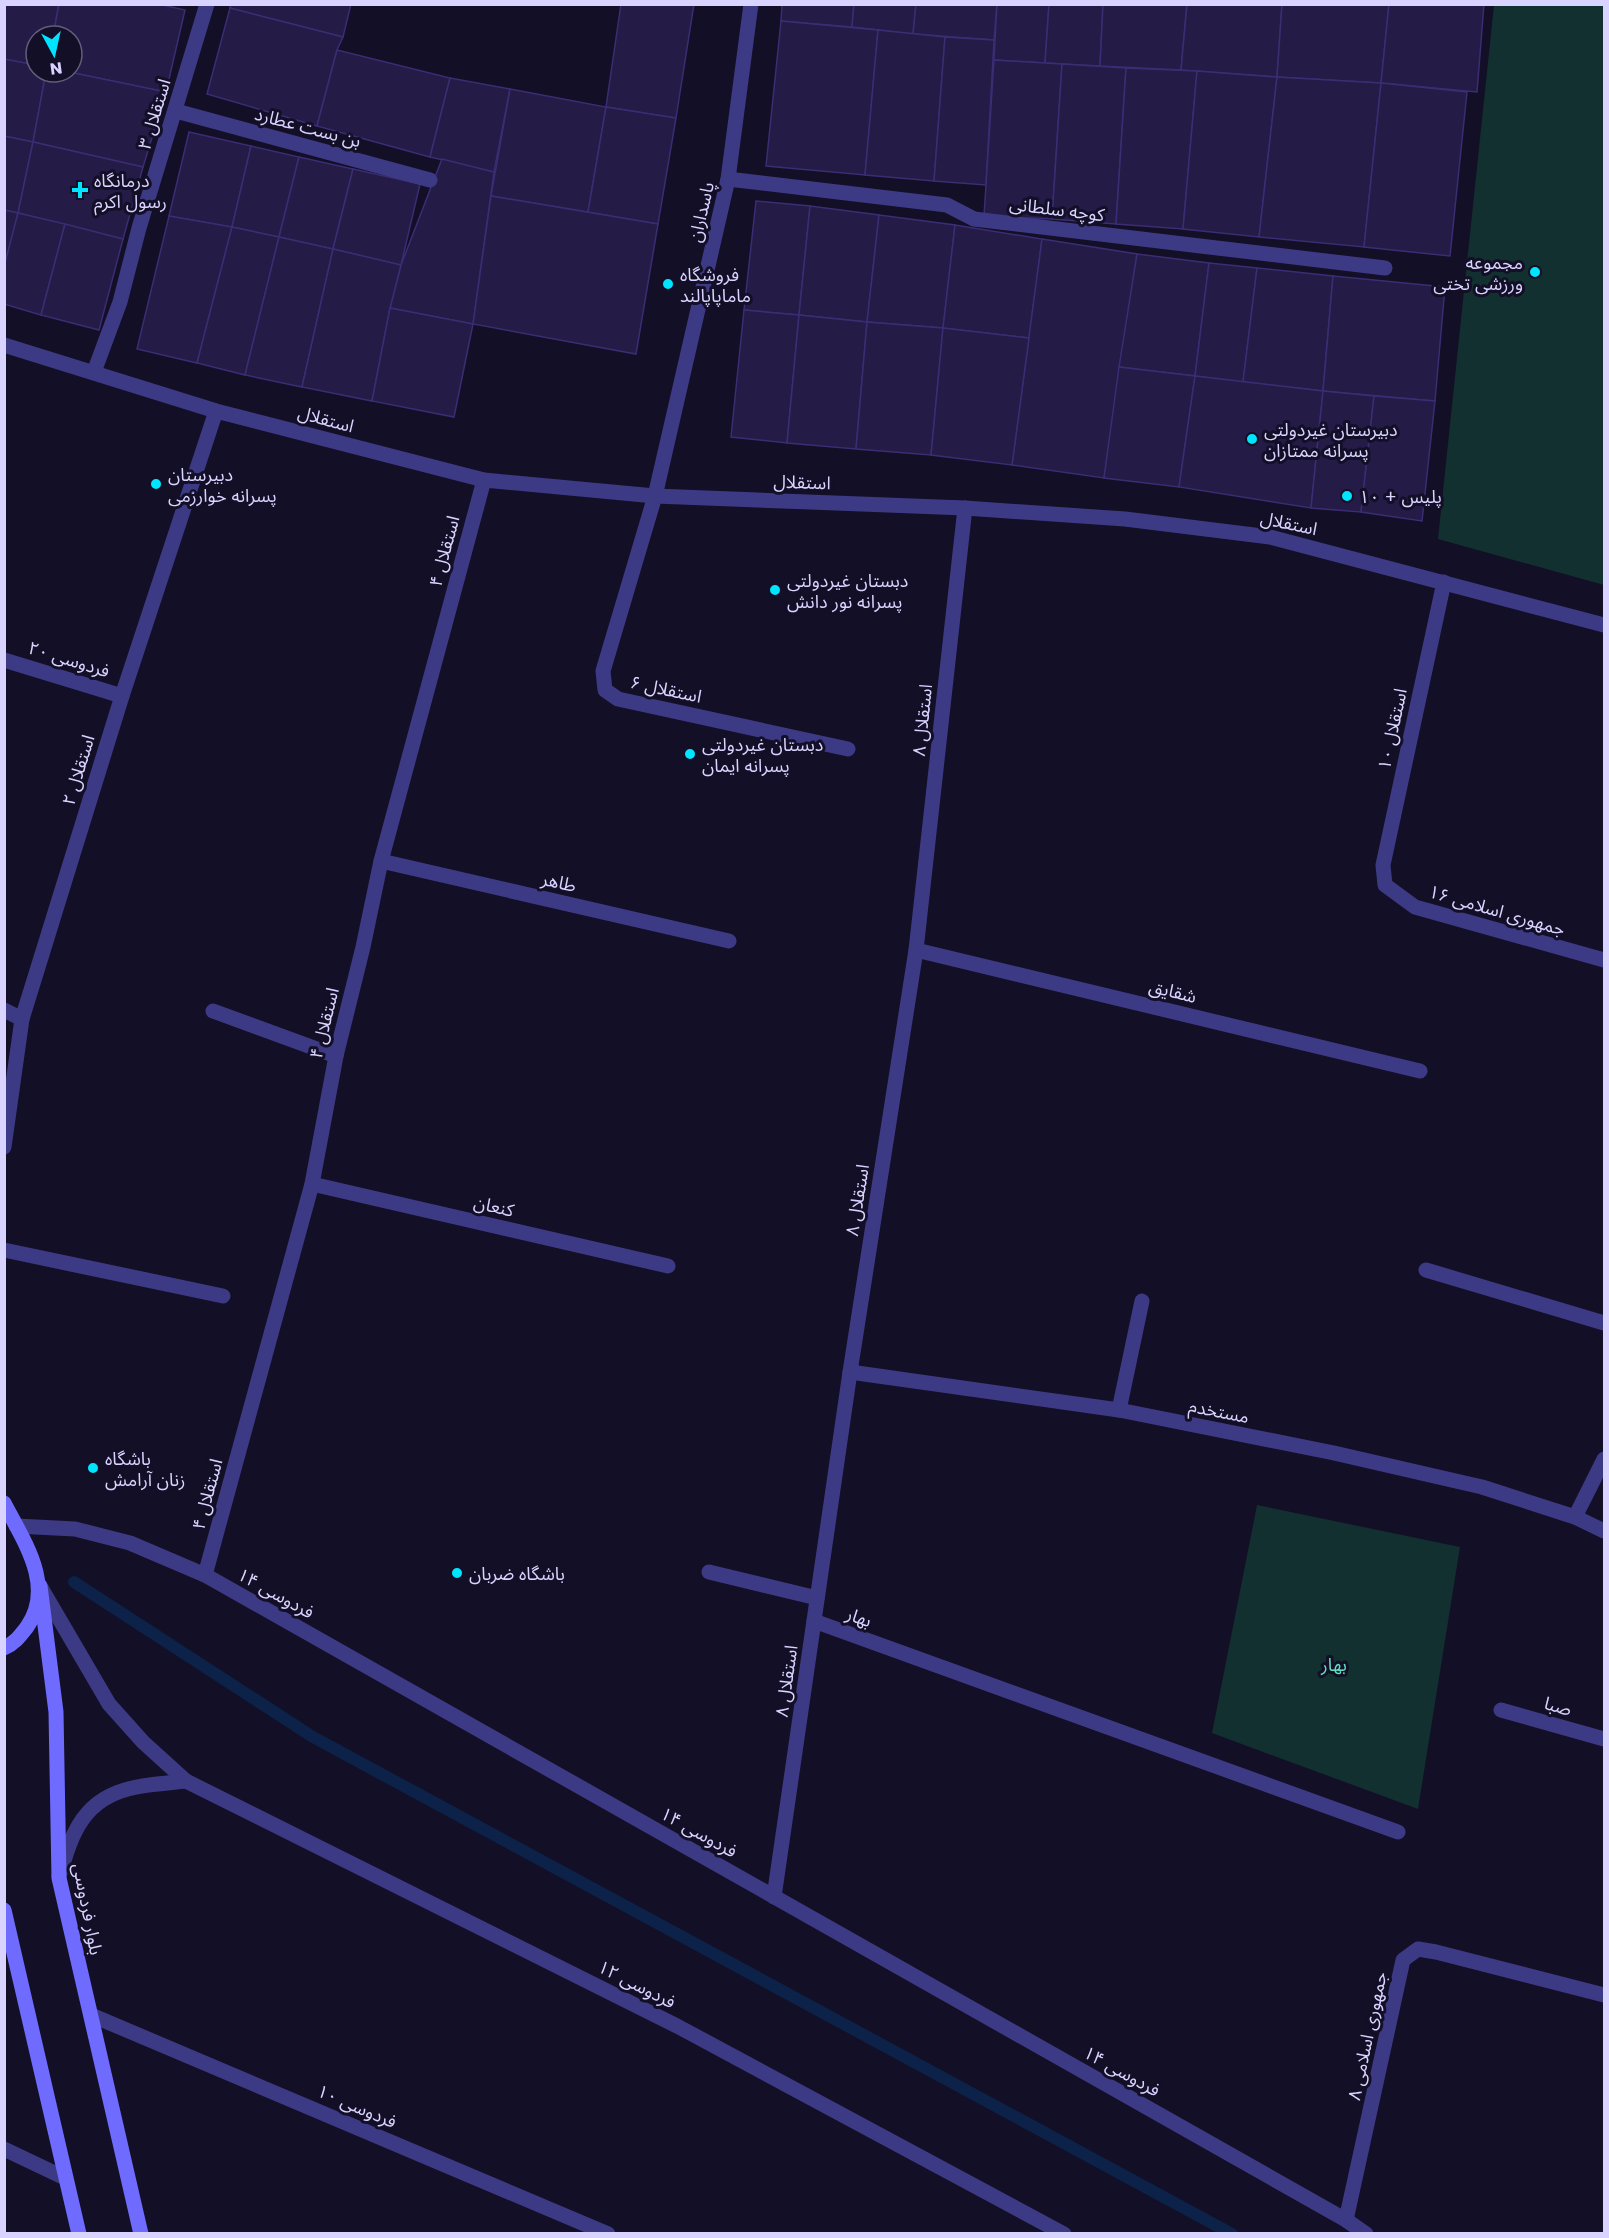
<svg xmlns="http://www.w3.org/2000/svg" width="1609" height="2238" viewBox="0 0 1609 2238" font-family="Poppins,'Noto Sans Arabic',sans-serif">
<rect width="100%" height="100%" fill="#130f26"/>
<!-- green -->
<g fill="#12302f">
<polygon points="1494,5 1604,5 1604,585 1438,539"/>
<polygon points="1257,1505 1460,1547 1418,1809 1212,1733"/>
</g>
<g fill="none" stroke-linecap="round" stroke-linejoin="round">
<!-- stream -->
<polyline stroke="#0c2248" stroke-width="12" points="74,1582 313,1737 1232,2234"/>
</g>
<!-- building -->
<g fill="#241b47" stroke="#3b2d73" stroke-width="1.5">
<polygon points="4,4 59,4 53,36 36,36 36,65 4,59"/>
<polygon points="59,4 158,4 185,10 166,92 69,72 72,72 72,36 53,36"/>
<polygon points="231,4 351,4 343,37 230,8"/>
<polygon points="621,4 694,4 676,118 606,107"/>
<polygon points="782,4 854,4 852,27 781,21"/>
<polygon points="854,4 916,4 913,34 852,27"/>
<polygon points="916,4 997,4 994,40 913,34"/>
<polygon points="997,4 1049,4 1045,63 994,60"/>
<polygon points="1049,4 1103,4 1100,66 1045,63"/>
<polygon points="1103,4 1187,4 1181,70 1100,66"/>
<polygon points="1187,4 1282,4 1277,77 1181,70"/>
<polygon points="1282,4 1389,4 1381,83 1277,77"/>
<polygon points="1389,4 1484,4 1477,92 1381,83"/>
<polygon points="230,8 343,37 337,50 317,126 207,94"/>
<polygon points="781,21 878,30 865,175 766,166"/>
<polygon points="878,30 945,37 934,181 865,175"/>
<polygon points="945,37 994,40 986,185 934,181"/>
<polygon points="337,50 450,78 430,157 317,126"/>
<polygon points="4,59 36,65 36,72 46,72 33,142 4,136"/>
<polygon points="994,60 1062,64 1052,219 984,216"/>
<polygon points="1062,64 1126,68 1116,224 1052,219"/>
<polygon points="1126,68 1197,71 1183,229 1116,224"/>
<polygon points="1197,71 1277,77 1259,237 1183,229"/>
<polygon points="46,72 69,72 166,92 143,167 33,142"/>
<polygon points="1277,77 1381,83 1364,247 1259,237"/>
<polygon points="450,78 510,89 494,172 430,157"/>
<polygon points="1381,83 1467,92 1450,256 1364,247"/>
<polygon points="510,89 606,107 588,212 491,196"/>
<polygon points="606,107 676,118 658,224 588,212"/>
<polygon points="189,132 251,146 232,227 169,216"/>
<polygon points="4,136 33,142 18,213 4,210"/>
<polygon points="33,142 143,167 123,239 18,213"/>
<polygon points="251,146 299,157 279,237 232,227"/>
<polygon points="299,157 353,169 333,249 279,237"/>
<polygon points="442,159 494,172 473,324 390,308 401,265"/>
<polygon points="353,169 420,184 401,265 333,249"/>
<polygon points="491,196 658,224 636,354 473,324"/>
<polygon points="756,201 810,206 799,315 744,310"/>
<polygon points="810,206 879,215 867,322 799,315"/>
<polygon points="4,210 18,213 4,267"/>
<polygon points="18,213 65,224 41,315 4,304 4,267"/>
<polygon points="879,215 955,225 943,328 867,322"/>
<polygon points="169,216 232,227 197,363 137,349"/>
<polygon points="65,224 123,239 99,330 41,315"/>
<polygon points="955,225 1042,239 1029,338 943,328"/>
<polygon points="232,227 279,237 245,375 197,363"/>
<polygon points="279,237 333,249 302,387 245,375"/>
<polygon points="1042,239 1137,254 1104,478 1012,465"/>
<polygon points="333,249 401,265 390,308 372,401 302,387"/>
<polygon points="1137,254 1209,263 1195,376 1119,367"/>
<polygon points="1209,263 1257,268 1243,382 1195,376"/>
<polygon points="1257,268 1333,276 1323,391 1243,382"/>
<polygon points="1333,276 1445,287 1435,401 1323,391"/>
<polygon points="390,308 473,324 454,417 372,401"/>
<polygon points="744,310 799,315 787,443 731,437"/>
<polygon points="799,315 867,322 856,449 787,443"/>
<polygon points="867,322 943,328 931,455 856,449"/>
<polygon points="943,328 1029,338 1012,465 931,455"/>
<polygon points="1119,367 1195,376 1179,487 1104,478"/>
<polygon points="1195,376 1323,391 1311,508 1179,487"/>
<polygon points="1323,391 1374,396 1361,512 1311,508"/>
<polygon points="1374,396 1435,401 1422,521 1361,512"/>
</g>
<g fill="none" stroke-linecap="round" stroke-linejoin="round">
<!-- minor -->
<g stroke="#3d3a85" stroke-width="15">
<polyline points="751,4 728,179 655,496 603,671 605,690 618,699 848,749"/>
<polyline points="176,111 430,180"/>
<polyline points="728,179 947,205 974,219 1385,268"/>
<polyline points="94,372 120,302 139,228 207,4"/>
<polyline points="1444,582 1383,865 1385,885 1415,907 1604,960"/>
<polyline points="4,660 122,696"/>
<polyline points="381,861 729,941"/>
<polyline points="916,950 1420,1071"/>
<polyline points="4,1010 22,1019"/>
<polyline points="213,1011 336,1056"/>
<polyline points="4,1147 22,1019 122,696 216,411"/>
<polyline points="312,1184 668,1266"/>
<polyline points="4,1250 223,1296"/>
<polyline points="1426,1270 1604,1323"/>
<polyline points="850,1372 1119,1410 1334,1453 1482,1487 1575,1517 1604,1531"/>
<polyline points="1119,1410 1142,1301"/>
<polyline points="1575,1517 1604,1459"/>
<polyline points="709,1572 817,1598"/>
<polyline points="205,1575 312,1184 336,1056 363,947 381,861 484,480"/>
<polyline points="814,1621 1398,1832"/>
<polyline points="1501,1710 1604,1739"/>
<polyline points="774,1897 850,1372 916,950 965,508"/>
<polyline points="91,2015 608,2234"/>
<polyline points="4,2149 65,2178"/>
<polyline points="1346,2220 1403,1960 1418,1949 1436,1952 1604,1995"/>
</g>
<!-- tertiary -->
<g stroke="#3d3a85" stroke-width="15">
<polyline points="4,345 216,411 484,480 655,496 965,508 1125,519 1270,537 1604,625"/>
<polyline points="16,1526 75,1529 130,1543 205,1575 1346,2220 1366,2234"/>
<polyline points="40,1586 109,1704 143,1742 186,1781 677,2026 1064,2234"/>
<path d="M 59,1876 C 64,1862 68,1845 75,1832 C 98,1785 141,1786 186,1781"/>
</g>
<!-- secondary -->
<g stroke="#6f6bff" stroke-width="15">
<path d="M 4,1503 C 23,1540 56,1586 27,1627 C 20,1636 15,1643 4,1648"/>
<polyline points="40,1586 56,1712 59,1878 141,2234"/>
<polyline points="4,1910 79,2234"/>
</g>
</g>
<!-- markers -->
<g fill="#00e5ff" stroke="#130f26" stroke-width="2">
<path d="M77 181h6v6h6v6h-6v6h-6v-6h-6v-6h6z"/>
<circle cx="1535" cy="272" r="6"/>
<circle cx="668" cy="284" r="6"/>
<circle cx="1252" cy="439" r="6"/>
<circle cx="156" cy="484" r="6"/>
<circle cx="1347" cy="496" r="6"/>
<circle cx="775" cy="590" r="6"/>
<circle cx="690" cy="754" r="6"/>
<circle cx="93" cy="1468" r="6"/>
<circle cx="457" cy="1573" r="6"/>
</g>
<g text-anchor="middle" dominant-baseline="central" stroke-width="6" stroke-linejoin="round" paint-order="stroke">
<!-- street labels -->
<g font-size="18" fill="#d9d4ff" stroke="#130f26">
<text transform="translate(154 114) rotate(-73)">استقلال ۳</text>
<text transform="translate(308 127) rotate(15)">بن بست عطارد</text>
<text transform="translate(1057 209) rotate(7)">کوچه سلطانی</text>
<text transform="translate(701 212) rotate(-77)">پاسداران</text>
<text transform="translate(326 419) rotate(15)">استقلال</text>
<text transform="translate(802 482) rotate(2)">استقلال</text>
<text transform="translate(1289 523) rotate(12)">استقلال</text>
<text transform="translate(444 551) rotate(-75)">استقلال ۴</text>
<text transform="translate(69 659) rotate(17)">فردوسی ۲۰</text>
<text transform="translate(666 689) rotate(12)">استقلال ۶</text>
<text transform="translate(922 720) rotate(-84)">استقلال ۸</text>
<text transform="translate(1392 729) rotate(-78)">استقلال ۱۰</text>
<text transform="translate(78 770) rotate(-73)">استقلال ۲</text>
<text transform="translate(559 882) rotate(13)">طاهر</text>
<text transform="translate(1497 910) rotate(16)">جمهوری اسلامی ۱۶</text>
<text transform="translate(1173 991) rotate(14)">شقایق</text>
<text transform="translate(324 1023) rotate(-76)">استقلال ۴</text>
<text transform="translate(857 1200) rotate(-81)">استقلال ۸</text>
<text transform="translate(494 1206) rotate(13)">کنعان</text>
<text transform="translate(1219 1411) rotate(11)">مستخدم</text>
<text transform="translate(207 1494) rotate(-75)">استقلال ۴</text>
<text transform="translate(276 1593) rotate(29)">فردوسی ۱۴</text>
<text transform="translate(859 1617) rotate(20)">بهار</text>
<text transform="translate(786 1681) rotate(-82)">استقلال ۸</text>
<text transform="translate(1558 1706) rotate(16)">صبا</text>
<text transform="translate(699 1832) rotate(29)">فردوسی ۱۴</text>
<text transform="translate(88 1909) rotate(79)">بلوار فردوسی</text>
<text transform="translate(637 1984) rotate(27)">فردوسی ۱۲</text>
<text transform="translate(1367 2036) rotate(-78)">جمهوری اسلامی ۸</text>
<text transform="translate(1122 2071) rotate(29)">فردوسی ۱۴</text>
<text transform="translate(357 2106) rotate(23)">فردوسی ۱۰</text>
</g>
<!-- poi labels -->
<g font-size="18" fill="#d9d4ff" stroke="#130f26" text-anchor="start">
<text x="94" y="180">درمانگاه<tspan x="94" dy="21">رسول اکرم</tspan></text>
<text x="1523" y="262" text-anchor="end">مجموعه<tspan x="1523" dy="21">ورزشی تختی</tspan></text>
<text x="680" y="274">فروشگاه<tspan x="680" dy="21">ماماپاپالند</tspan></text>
<text x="1264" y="429">دبیرستان غیردولتی<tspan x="1264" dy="21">پسرانه ممتازان</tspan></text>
<text x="168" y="474">دبیرستان<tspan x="168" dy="21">پسرانه خوارزمی</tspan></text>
<text x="1359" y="496">پلیس + ۱۰</text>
<text x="787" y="580">دبستان غیردولتی<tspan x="787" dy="21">پسرانه نور دانش</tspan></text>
<text x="702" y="744">دبستان غیردولتی<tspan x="702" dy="21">پسرانه ایمان</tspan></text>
<text x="105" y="1458">باشگاه<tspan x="105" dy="21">زنان آرامش</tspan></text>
<text x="469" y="1573">باشگاه ضربان</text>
</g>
<!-- park labels -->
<g font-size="18" fill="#5fe0c0" stroke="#130f26">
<text x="1334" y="1664">بهار</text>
</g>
</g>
<!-- border -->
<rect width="1609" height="2238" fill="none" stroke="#d9d4ff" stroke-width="12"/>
<!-- north arrow -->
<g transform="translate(54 54) rotate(172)"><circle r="28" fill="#130f26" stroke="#625e7d" stroke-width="1.5"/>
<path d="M0-4.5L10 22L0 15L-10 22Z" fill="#00e5ff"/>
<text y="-9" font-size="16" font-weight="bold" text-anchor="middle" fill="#d9d4ff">N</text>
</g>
</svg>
